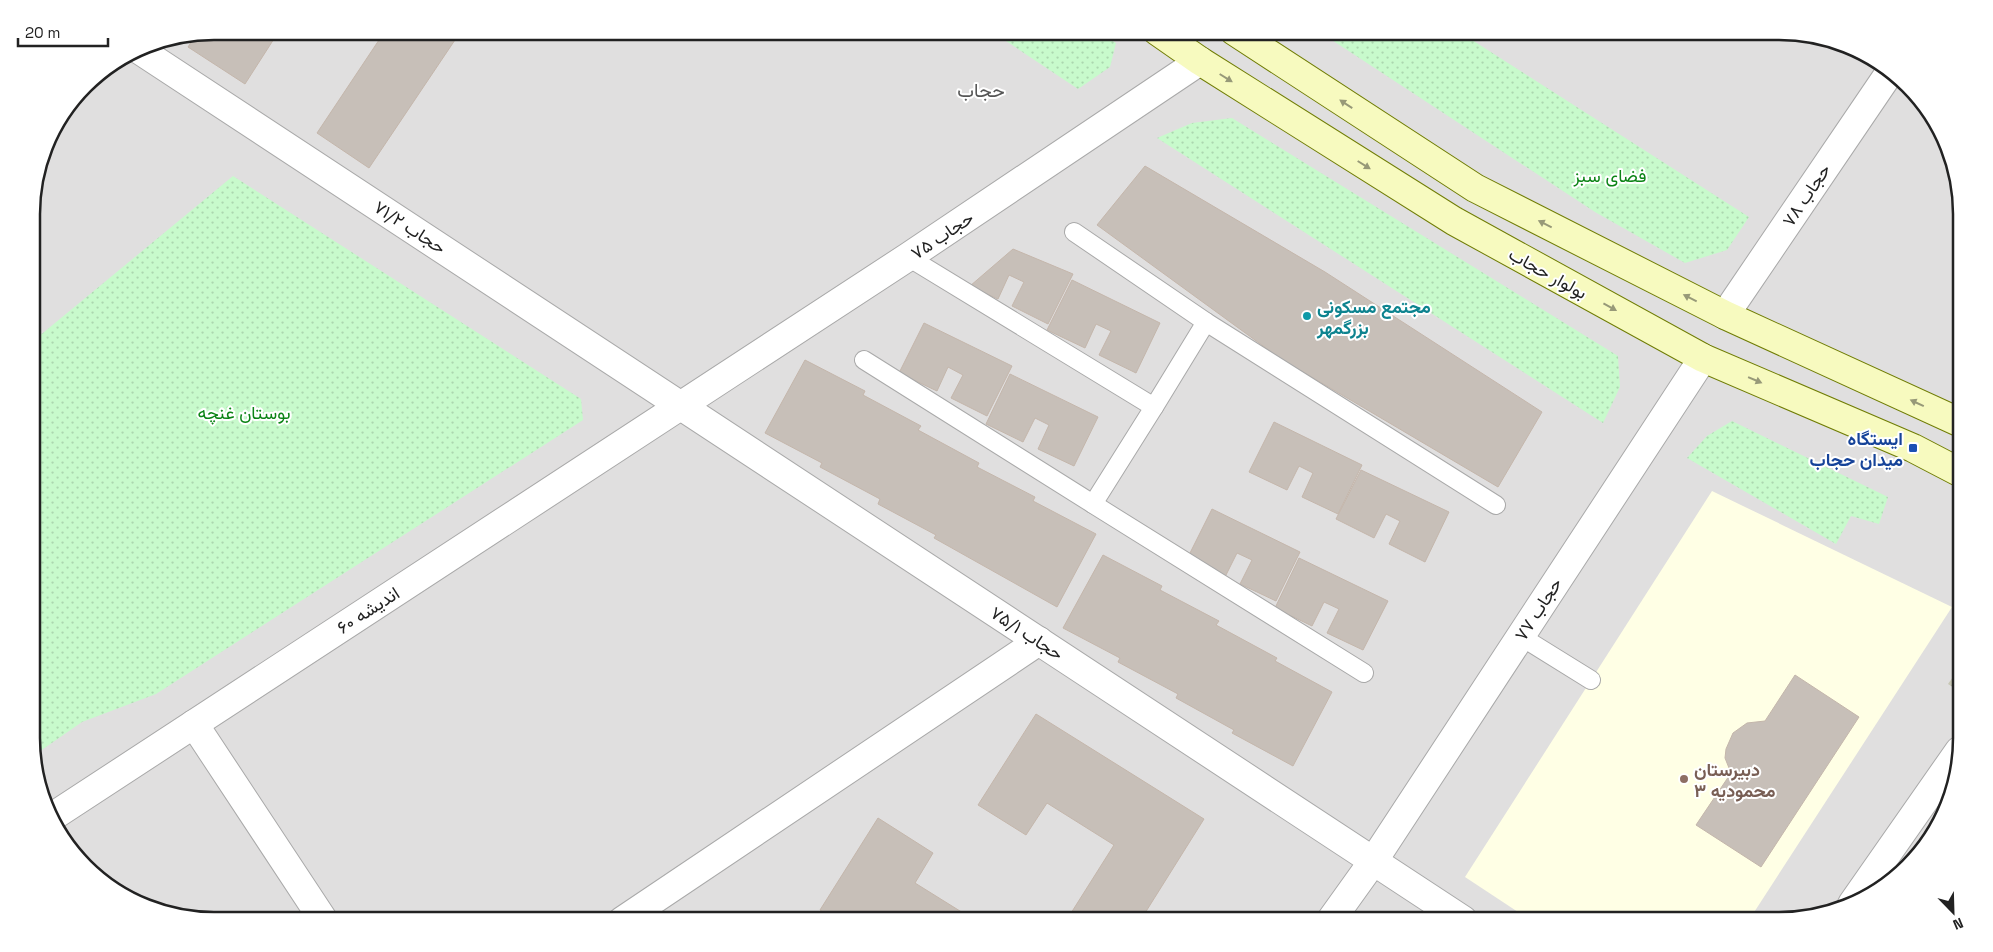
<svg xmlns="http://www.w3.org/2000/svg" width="1993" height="952" viewBox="0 0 1993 952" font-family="'Space Grotesk',Vazirmatn,sans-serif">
<defs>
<pattern id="construction-furrows" width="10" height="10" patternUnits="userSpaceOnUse" patternTransform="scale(1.25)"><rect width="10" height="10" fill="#c7c7b4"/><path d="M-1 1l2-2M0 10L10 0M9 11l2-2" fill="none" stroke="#abab9a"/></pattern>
<pattern id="park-dots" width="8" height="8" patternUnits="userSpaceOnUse" patternTransform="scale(1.25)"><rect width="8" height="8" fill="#c8facc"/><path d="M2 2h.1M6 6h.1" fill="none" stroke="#acd6af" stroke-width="1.8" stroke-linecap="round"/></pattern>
</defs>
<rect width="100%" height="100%" fill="#f2efe9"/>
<!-- residential -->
<polygon fill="#e0dfdf" points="214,31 1779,31 1849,45 1924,103 1960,191 1962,738 1948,808 1924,849 1881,890 1838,911 1790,920 214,921 144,907 69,849 33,762 32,202 50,134 93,77 145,45"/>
<!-- education -->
<polygon fill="#ffffe5" points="1712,491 1952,607 1749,920 1530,920 1465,877"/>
<!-- construction -->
<polygon fill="url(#construction-furrows)" points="1962,664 1962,693 1948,684"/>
<!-- park -->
<g fill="url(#park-dots)">
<polygon points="991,31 1097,31 1116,43 1110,67 1078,89"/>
<polygon points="1318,31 1458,31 1749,217 1727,250 1685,263 1595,212"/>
<polygon points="1232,118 1618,356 1620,387 1603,423 1157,138 1192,123"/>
<polygon points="233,176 581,399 583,420 156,694 82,722 33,756 32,342"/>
<polygon points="1732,421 1888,497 1879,524 1851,516 1836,544 1687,458 1707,436"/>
</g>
<!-- building -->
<g fill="#c7bfb8" stroke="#c4b6ab">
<polygon points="214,31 279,31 245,84 188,47 196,35"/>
<polygon points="385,31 461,31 369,168 317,133"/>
<polygon points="1145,166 1325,272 1542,412 1498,487 1281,359 1097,225"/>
<polygon points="1013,249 1073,274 1048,324 1012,306 1024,282 1009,275 998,299 970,286"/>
<polygon points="1072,280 1160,323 1136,373 1099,355 1111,331 1096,324 1085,348 1047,330"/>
<polygon points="924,323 1012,366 987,416 951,398 963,375 948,367 937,391 899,373"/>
<polygon points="805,360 865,391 863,395 921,426 918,430 979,463 977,467 1035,497 1033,501 1096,534 1057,607 934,538 936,535 878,504 880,499 820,467 822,463 765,433"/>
<polygon points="1010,374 1098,417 1074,466 1038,449 1049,425 1035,418 1023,442 986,424"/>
<polygon points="1274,422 1362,465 1338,514 1302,497 1313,473 1299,466 1287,490 1249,472"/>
<polygon points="1361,470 1449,512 1425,562 1389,544 1400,521 1386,514 1374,538 1336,519"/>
<polygon points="1212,509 1300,552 1276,601 1240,584 1252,560 1237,553 1225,577 1189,555"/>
<polygon points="1103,555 1162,586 1160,590 1219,621 1216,625 1277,658 1275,661 1332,692 1293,766 1232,733 1234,730 1176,698 1178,694 1118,662 1120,658 1063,628"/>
<polygon points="1299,558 1388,601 1363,650 1327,633 1339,609 1324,602 1312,626 1275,608"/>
<polygon points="1795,675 1859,717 1761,867 1696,825 1731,773 1725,758 1726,749 1733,733 1747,723 1765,721"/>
<polygon points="1036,714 1204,819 1140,921 1066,921 1114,845 1047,803 1026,835 978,805"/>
<polygon points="878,818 933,853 915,883 976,921 838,921 820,910"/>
</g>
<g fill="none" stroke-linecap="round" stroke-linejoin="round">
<defs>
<g id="service">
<polyline points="1074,232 1206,322 1154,407"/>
<polyline points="1206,322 1496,505"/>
<polyline points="864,360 1093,504 1154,407 908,257"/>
<polyline points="1093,504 1364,673"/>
<polyline points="1520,636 1591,680"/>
</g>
<g id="minor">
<polyline points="138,49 1463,920"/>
<polyline points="194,724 324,921"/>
<polyline points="55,815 908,257 1200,61"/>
<polyline points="1852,904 1959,751"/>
<polyline points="622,921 1039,641"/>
</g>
<g id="tertiary">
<polyline points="1725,315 1888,75"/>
<polyline points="1331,920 1374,860 1703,358"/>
</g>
<g id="secondary">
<polyline points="1157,31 1200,61 1454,221 1703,358 1913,448 1961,473"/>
<polyline points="1234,31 1475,188 1725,315 1961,423"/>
</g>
</defs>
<!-- service casing -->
<use href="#service" stroke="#a9a9a9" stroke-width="20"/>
<!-- minor casing -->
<use href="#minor" stroke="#a9a9a9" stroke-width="30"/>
<!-- tertiary casing -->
<use href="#tertiary" stroke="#a9a9a9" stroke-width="30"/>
<!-- secondary casing -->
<use href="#secondary" stroke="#707d05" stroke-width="30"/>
<!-- service -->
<use href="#service" stroke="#fff" stroke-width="18"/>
<!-- minor -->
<use href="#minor" stroke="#fff" stroke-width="28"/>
<!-- tertiary -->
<use href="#tertiary" stroke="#fff" stroke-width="28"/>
<!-- secondary -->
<use href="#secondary" stroke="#f7fabf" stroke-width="28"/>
</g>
<!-- one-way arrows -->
<defs><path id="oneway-solid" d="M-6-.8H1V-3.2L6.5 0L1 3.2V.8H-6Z" transform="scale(1.25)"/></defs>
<g fill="#979978">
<use href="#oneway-solid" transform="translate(1226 78) rotate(32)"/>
<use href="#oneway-solid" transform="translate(1346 104) rotate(-147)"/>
<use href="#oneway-solid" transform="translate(1364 165) rotate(32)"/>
<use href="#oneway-solid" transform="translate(1545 224) rotate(-153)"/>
<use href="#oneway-solid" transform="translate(1690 298) rotate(-153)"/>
<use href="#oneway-solid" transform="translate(1610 307) rotate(29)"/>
<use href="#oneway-solid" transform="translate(1755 380) rotate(23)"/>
<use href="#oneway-solid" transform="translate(1917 403) rotate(-155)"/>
</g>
<!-- markers -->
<circle fill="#0f9aa8" stroke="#fff" stroke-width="2" cx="1307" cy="316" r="5"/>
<rect fill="#1a4fb4" stroke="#fff" stroke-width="2" x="1908" y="443" width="10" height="10" rx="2.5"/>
<circle fill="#8d6e63" stroke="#fff" stroke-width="2" cx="1684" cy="779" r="5"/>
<g text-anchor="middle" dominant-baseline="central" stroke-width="4" stroke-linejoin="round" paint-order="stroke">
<!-- park labels -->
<g font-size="18" fill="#0c8416" stroke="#fff">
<text x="1610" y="175">فضای سبز</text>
<text x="244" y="412">بوستان غنچه</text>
</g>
<!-- street labels -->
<g font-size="18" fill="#222" stroke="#fff">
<text transform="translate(1806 195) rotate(-56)">حجاب ۷۸</text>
<text transform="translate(410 227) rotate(33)">حجاب ۷۱/۲</text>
<text transform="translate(942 235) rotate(-34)">حجاب ۷۵</text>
<text transform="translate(1548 273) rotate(29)">بولوار حجاب</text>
<text transform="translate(1538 609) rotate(-57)">حجاب ۷۷</text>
<text transform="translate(368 610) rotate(-33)">اندیشه ۶۰</text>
<text transform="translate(1027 633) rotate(33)">حجاب ۷۵/۱</text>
</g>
<!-- culture labels -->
<g font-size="18" font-weight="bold" fill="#0d838f" stroke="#fff" text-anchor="start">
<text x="1317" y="306">مجتمع مسکونی<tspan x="1317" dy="21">بزرگمهر</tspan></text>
</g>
<!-- transit labels -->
<g font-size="18" font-weight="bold" fill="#164399" stroke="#fff" text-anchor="end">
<text x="1903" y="438">ایستگاه<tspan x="1903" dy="21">میدان حجاب</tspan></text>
</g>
<!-- education labels -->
<g font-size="18" font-weight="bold" fill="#785e54" stroke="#fff" text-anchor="start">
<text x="1694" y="769">دبیرستان<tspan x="1694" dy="21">محمودیه ۳</tspan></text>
</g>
<!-- neighbourhood labels -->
<g font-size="19" fill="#555" stroke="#fff">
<text x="981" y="90">حجاب</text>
</g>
</g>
<!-- crop -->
<path d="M0 0H1993V952H0ZM214 40H1779A174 174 0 0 1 1953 214V738A174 174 0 0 1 1779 912H214A174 174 0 0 1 40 738V214A174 174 0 0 1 214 40Z" fill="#fff" fill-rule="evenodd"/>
<path fill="none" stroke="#222" stroke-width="2.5" d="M214 40H1779A174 174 0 0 1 1953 214V738A174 174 0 0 1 1779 912H214A174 174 0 0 1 40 738V214A174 174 0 0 1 214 40Z"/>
<!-- north arrow -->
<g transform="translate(1953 912) rotate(157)" stroke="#ffffff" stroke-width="4" paint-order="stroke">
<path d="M0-4L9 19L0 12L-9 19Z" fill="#222222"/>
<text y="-8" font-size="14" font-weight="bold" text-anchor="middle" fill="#222222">N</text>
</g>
<!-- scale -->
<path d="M18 38v8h90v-8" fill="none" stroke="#222222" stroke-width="2.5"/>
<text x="25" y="38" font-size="15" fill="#222222" stroke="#ffffff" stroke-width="4" paint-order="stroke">20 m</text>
</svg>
